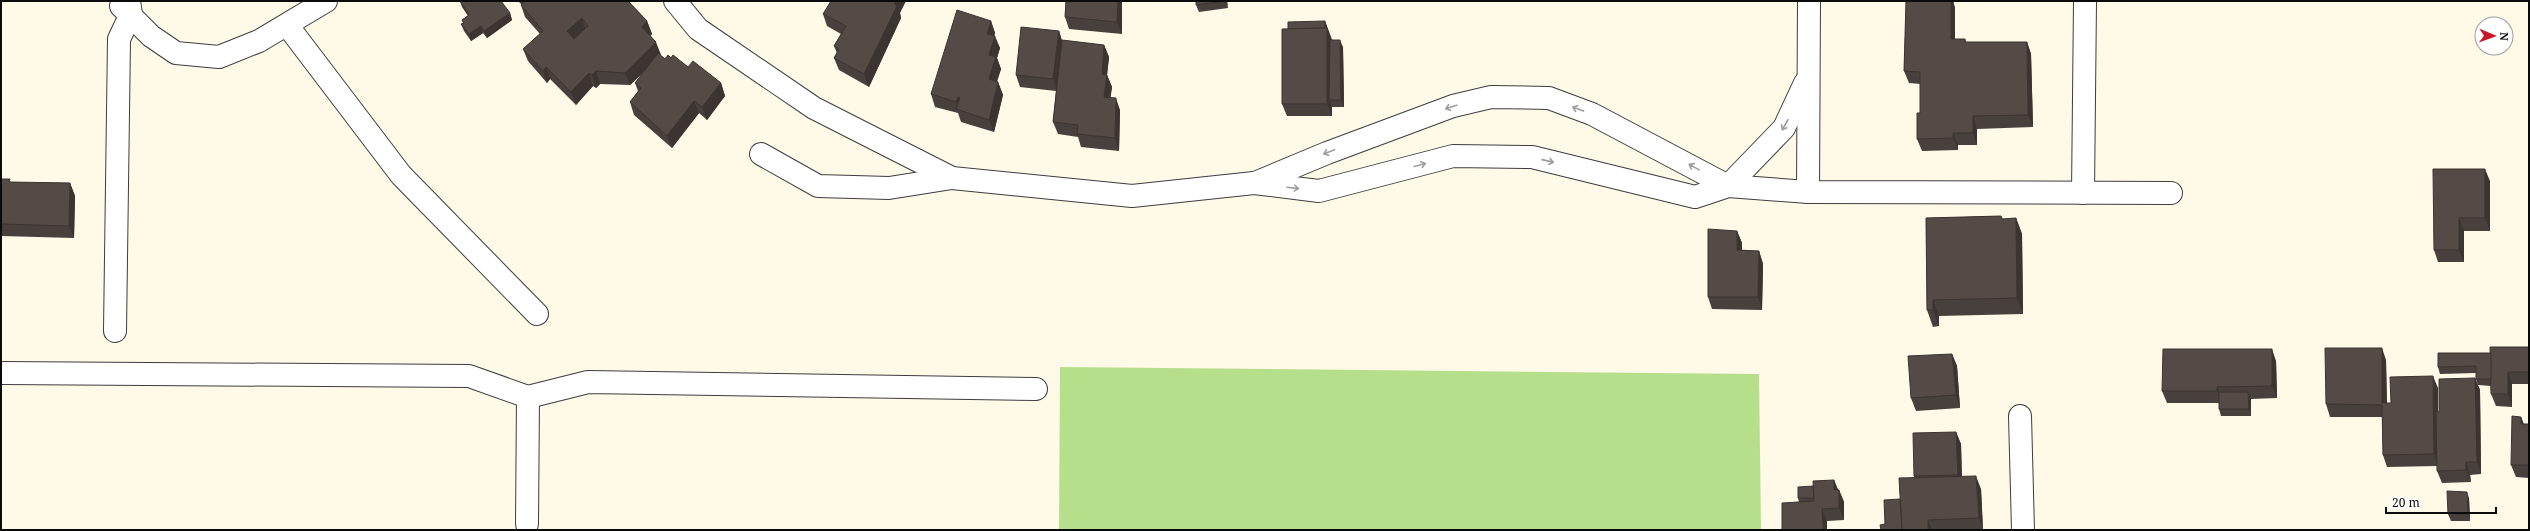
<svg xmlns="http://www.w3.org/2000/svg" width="2530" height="531" viewBox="0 0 2530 531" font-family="'Noto Serif',serif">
<rect width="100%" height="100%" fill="#fff9e8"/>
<!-- forest -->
<polygon fill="#b6df8c" points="1060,367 1759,374 1761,530 1059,530"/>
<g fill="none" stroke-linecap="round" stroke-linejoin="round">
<defs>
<g id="minor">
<polyline points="675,1 698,29 814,108 952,178 1132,196 1254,183 1319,191 1453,156 1532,157 1695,197 1728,186 1808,192 2171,193"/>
<polyline points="121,6 151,36 176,53 219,57 259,41 326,1"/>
<polyline points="287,25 401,175 537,314"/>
<polyline points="761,154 818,186 889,188 952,178"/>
<polyline points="1255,183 1327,153 1453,106 1491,97 1549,98 1592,114 1728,186"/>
<polyline points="1728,186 1784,128 1805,83"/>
<polyline points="1808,192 1809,1"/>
<polyline points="2083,193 2085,1"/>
<polyline points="115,331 119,39 131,14 129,1"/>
<polyline points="1,373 469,376 528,397 588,382 1036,389"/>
<polyline points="2020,416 2023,530"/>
<polyline points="527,524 528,397"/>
</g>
</defs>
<!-- minor casing -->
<use href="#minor" stroke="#3d3d3d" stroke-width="24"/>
<!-- minor -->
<use href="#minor" stroke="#fff" stroke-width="22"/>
</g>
<!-- wall -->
<g fill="#48403c">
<polygon points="460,1 510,13 512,20 487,38 483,33 471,41 464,31 461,24 463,23 462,20 468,16 462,7"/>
<polygon points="518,1 628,1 647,21 652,34 650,36 661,55 660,55 665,59 671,58 688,67 721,83 725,96 707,120 699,113 672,148 634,115 630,102 638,91 635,83 646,70 630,85 600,84 596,88 593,86 576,105 550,79 547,83 528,61 523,49 540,34 525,17 521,5 521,4"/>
<polygon points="1066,1 1122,1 1122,34 1069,29 1065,17"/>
<polygon points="1196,1 1227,1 1228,8 1199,12 1196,5"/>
<polygon points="1906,1 1953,1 1955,8 1955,39 1965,39 1966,42 2027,42 2031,54 2033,127 1977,129 1977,145 1958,145 1958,150 1922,151 1917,139 1920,113 1920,84 1909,83 1904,71"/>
<polygon points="900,13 901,18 869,87 839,70 834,58 837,53 834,46 841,34 827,26 823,14"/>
<polygon points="991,21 995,33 994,36 1000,48 997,58 1001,69 997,82 998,82 1003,95 994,132 961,122 958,113 935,107 931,94"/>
<polygon points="1325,21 1332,40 1343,47 1344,107 1332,107 1332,116 1287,116 1282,104 1288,29"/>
<polygon points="1059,31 1062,41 1104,45 1109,57 1107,75 1112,87 1110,98 1120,110 1119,151 1081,147 1078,137 1058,134 1053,122 1056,91 1020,87 1016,75"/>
<polygon points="1,179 11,182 70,183 75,196 74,238 1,236"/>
<polygon points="2490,181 2490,231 2464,231 2464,262 2438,262 2434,250"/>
<polygon points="2001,216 2003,219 2016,218 2022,234 2023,314 1939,316 1939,326 1933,327 1927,310 1926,218"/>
<polygon points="1737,231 1742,243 1742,250 1759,251 1763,264 1762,310 1712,309 1708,297"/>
<polygon points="2529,347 2529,384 2512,384 2512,407 2496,406 2491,394 2491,386 2478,385 2476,379 2476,373 2440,374 2438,367 2491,353"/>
<polygon points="1952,354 1957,366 1960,408 1916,411 1911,398"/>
<polygon points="2386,360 2387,403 2391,403 2438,388 2438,412 2439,412 2475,378 2480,390 2481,474 2470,475 2471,482 2442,483 2437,471 2437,466 2387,467 2383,455 2382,417 2330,417 2326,404"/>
<polygon points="2276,361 2277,398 2251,399 2251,416 2221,416 2219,409 2219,403 2167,403 2162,391"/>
<polygon points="2521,417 2524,424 2529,424 2529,478 2516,477 2511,465"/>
<polygon points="1956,432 1961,444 1962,477 1981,489 1983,530 1881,530 1915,478 1914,476"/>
<polygon points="1834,480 1838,490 1839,490 1844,502 1844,520 1827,521 1799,502 1798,498 1813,486"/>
<polygon points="2469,498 2470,521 2451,521 2448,514"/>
</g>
<!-- shaded-wall -->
<g fill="#3b3431">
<polygon points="895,1 906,1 900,13 901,18 869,87 864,74"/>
<polygon points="1118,1 1122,1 1122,34 1117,22"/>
<polygon points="1226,1 1227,1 1228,8"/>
<polygon points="1951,1 1953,1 1955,8 1955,51 1951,39"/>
<polygon points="510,13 512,20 487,38 484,31"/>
<polygon points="582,18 586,31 572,44 567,31"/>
<polygon points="647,21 652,34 646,40 642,27"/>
<polygon points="991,21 995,33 991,46 987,34"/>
<polygon points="1325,21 1332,40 1329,100 1332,107 1332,116 1327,104"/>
<polygon points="481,26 483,33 471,41 469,34"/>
<polygon points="1059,31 1063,44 1057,91 1053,79"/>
<polygon points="995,36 1000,48 997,58 1001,69 993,92 989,79 989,55"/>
<polygon points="1340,40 1343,47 1344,107 1341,100"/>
<polygon points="656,42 661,55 630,85 625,73"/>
<polygon points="2027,42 2031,54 2033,127 2028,115"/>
<polygon points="1104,45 1109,57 1107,75 1112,87 1109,109 1104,97 1102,74"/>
<polygon points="546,67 550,79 547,83 543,71"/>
<polygon points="596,71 600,84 596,88 592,75"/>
<polygon points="589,73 593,86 576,105 571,92"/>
<polygon points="998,82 1003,95 994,132 989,120"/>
<polygon points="721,83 725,96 707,120 702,107"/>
<polygon points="958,97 962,110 959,110 956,102"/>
<polygon points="1116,98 1120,110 1119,151 1115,138"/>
<polygon points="694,101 699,113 672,148 667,136"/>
<polygon points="1973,116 1977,129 1977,145 1973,133"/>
<polygon points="1953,133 1958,145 1958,150 1953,138"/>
<polygon points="2485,169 2490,181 2490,231 2485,218"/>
<polygon points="70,183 75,196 74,238 69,226"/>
<polygon points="2016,218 2022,234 2023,314 2017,298"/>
<polygon points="2459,218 2464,231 2464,262 2459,250"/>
<polygon points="1737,231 1742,243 1742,262 1737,250"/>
<polygon points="1759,251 1763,264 1762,310 1758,297"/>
<polygon points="1933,300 1939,316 1939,326 1933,310"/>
<polygon points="2382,348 2386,360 2387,416 2382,403"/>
<polygon points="2272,349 2276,361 2277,398 2272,386"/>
<polygon points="1952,354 1957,366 1960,408 1956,395"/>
<polygon points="2508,372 2512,384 2512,407 2508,394"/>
<polygon points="2433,376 2438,388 2438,466 2434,454"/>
<polygon points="2475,378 2480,390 2481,474 2477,462"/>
<polygon points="2217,387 2221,399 2221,403 2217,391"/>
<polygon points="2248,392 2251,399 2251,416 2249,409"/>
<polygon points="2521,417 2525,429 2521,424"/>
<polygon points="1956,432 1961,444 1962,488 1958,475"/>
<polygon points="2466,462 2470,475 2471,482 2466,470"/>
<polygon points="1976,476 1981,489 1983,530 1979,518"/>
<polygon points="1834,480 1839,492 1834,490"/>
<polygon points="1839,490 1844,502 1844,520 1839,508"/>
<polygon points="2467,492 2469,498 2470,521 2468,514"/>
<polygon points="1822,509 1827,521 1827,530 1823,530"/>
<polygon points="1928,520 1932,530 1928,530"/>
</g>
<!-- building -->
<g fill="#544a46" stroke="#3b3431" fill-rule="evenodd">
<polygon points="460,1 501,1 510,13 484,31 481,26 469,34 461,24 464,23 462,20 469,15"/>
<path d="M 525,1 L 628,1 L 647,21 L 642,27 L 656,42 L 625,73 L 596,71 L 592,75 L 589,73 L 571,92 L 546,67 L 543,71 L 523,49 L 543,31 L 521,5 ZM 582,18 L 588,26 L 574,39 L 567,31 Z"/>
<polygon points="831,1 895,1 894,3 897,6 864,74 834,58 839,49 834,46 846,26 823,14"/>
<polygon points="1066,1 1118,1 1117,22 1065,17"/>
<polygon points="1196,1 1226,1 1196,5"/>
<polygon points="1906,1 1951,1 1951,39 1965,39 1965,42 2027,42 2028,115 1973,116 1973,133 1953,133 1953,138 1917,139 1917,113 1920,113 1920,72 1904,71"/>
<polygon points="957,10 991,21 987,34 995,36 989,55 996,57 989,79 998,82 989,120 956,109 960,98 958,97 956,102 931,94"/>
<polygon points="1325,21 1325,28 1288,29 1288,22"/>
<polygon points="1021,27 1059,31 1053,79 1016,75"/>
<polygon points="1327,28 1327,104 1282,104 1282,29"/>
<polygon points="1062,40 1104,45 1102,74 1107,75 1104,97 1116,98 1115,138 1077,134 1078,125 1053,122"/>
<polygon points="1330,40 1340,40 1341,100 1329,100"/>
<polygon points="658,53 665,59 668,55 671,58 673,55 688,67 693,61 721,83 702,107 694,101 667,136 630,102 641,88 635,83"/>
<polygon points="2433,169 2485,169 2485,218 2459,218 2459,250 2434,250"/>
<polygon points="1,179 10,179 9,182 70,183 69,226 1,224"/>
<polygon points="2001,216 2002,219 2016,218 2017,298 1933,300 1933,310 1927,310 1926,218"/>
<polygon points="1708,229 1737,231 1737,250 1759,251 1758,297 1708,297"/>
<polygon points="2490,347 2529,347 2529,372 2508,372 2508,394 2491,394"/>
<polygon points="2325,348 2382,348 2382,403 2391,403 2390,377 2433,376 2434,454 2383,455 2382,405 2326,404"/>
<polygon points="2163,349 2272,349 2272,386 2217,387 2217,391 2162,391"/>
<polygon points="2438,353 2491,353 2491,379 2476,379 2476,366 2438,367"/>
<polygon points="1952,354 1956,395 1911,398 1908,356"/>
<polygon points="2475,378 2477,462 2466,462 2466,470 2437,471 2436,411 2439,412 2439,379"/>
<polygon points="2219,392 2248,392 2249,409 2219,409"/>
<polygon points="2512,416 2521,417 2521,424 2529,424 2529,465 2511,465"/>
<polygon points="1956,432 1958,475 1914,476 1913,433"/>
<polygon points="1976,476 1979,518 1928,520 1928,530 1902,530 1899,478"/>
<polygon points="1834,480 1834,490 1839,490 1839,508 1822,509 1823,530 1782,530 1782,503 1814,501 1813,481"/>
<polygon points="1813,486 1814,498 1798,498 1798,487"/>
<polygon points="2447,491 2467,492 2468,514 2448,514"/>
<polygon points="1900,499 1902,530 1881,530 1880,525 1885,524 1884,500"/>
</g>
<!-- one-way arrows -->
<defs><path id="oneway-shaft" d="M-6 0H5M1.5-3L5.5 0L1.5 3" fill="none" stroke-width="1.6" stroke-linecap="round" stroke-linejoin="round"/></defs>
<g stroke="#9d9d9d">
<use href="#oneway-shaft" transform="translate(1451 107) rotate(162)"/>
<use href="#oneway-shaft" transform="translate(1578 109) rotate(-160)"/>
<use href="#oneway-shaft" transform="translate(1785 125) rotate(119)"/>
<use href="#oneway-shaft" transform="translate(1329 152) rotate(159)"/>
<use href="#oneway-shaft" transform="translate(1548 161) rotate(13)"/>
<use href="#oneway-shaft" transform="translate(1420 165) rotate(-15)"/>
<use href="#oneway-shaft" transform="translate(1694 167) rotate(-151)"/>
<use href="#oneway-shaft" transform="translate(1293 188) rotate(7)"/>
</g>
<!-- border -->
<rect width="2530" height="531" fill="none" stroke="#0a0a0a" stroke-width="4"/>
<!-- north arrow -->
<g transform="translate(2494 36) rotate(92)"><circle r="19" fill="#ffffff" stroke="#9d9d9d"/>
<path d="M0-3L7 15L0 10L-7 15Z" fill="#c71629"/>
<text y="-6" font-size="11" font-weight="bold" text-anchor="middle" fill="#0a0a0a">N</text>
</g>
<!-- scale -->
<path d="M2386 507v6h110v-6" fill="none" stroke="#0a0a0a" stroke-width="2"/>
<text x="2392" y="507" font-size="12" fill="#0a0a0a" stroke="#ffffff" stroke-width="3" paint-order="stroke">20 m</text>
</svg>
